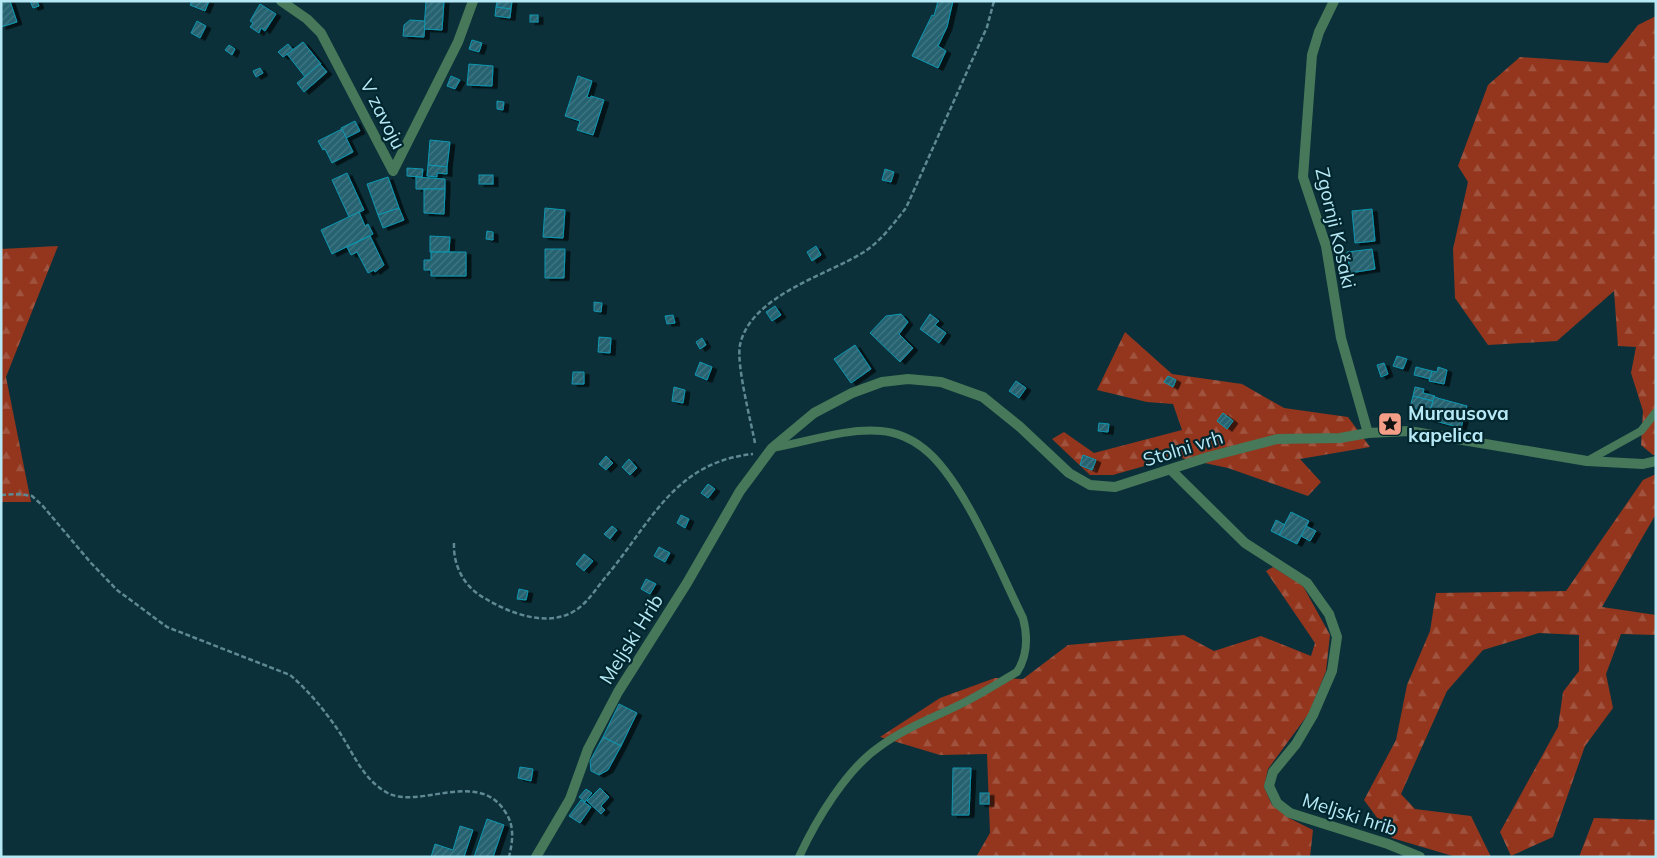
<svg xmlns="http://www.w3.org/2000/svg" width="1657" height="858" viewBox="0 0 1657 858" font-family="Mulish,sans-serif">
<defs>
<pattern id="forest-firs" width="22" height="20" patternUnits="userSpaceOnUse" patternTransform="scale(1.25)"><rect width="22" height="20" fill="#93361d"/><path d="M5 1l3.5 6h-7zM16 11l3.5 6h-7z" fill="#a0533e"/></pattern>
<pattern id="building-hatch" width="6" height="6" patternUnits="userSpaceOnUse" patternTransform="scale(1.25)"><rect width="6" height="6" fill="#256270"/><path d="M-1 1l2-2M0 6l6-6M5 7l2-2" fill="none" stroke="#427885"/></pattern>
<filter id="shadow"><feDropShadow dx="5" dy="2.5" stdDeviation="0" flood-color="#0009"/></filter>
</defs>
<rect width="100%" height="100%" fill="#0b3039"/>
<!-- forest -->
<g fill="url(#forest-firs)">
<polygon points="1656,16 1656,455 1653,455 1641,445 1643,411 1631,373 1636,347 1618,346 1614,291 1557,341 1488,345 1455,298 1453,249 1468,182 1458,166 1488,85 1520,57 1608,63 1638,25"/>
<polygon points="58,246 6,377 31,502 1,502 1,249"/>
<polygon points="1125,332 1172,374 1242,384 1284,408 1348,417 1370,447 1300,459 1321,482 1308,496 1228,468 1176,457 1113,475 1090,475 1052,439 1064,432 1094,453 1182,430 1173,404 1147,402 1097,390"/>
<polygon points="1656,474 1656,514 1602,607 1656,615 1656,635 1621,634 1606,674 1613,708 1585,746 1553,837 1511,856 1500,832 1558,727 1563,692 1579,671 1579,635 1539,633 1483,650 1447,691 1401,794 1415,809 1471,816 1491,857 1456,857 1392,838 1364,800 1396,740 1407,685 1430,631 1436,593 1566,591 1643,480"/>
<polygon points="1273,567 1303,586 1330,635 1326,671 1309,713 1268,769 1264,787 1272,805 1289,818 1313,830 1310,857 976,857 990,833 987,754 940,755 880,737 940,698 995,678 1023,679 1068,645 1184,635 1214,651 1261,636 1311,656 1315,643 1266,571"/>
<polygon points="1594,818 1656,820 1656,857 1579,857"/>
</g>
<!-- building -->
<g fill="url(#building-hatch)" stroke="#0f97b1" filter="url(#shadow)">
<polygon points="1,1 10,1 17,22 1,27"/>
<polygon points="30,1 37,1 39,6 33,8"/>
<polygon points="192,1 209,1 205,11 190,5"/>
<polygon points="426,1 444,1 442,30 424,29"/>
<polygon points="497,1 512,1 511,9 496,7"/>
<polygon points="938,1 953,1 947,27 938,46 946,51 938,68 912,56 932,15 934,16"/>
<polygon points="260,4 276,14 265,31 261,28 259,33 250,27 253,23 250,21"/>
<polygon points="496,7 511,9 510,18 495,16"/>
<rect x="530" y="15" width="8" height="7"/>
<polygon points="410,20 425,21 424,37 403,36 404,25"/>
<polygon points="197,21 206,26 200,38 191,33"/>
<polygon points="472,40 482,43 479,52 469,49"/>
<polygon points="303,42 321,64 305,77 287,54"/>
<polygon points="288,44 293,50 283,57 278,52"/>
<polygon points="229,45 235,49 232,55 225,50"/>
<polygon points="320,64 327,72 304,92 297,83"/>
<polygon points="469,64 493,66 492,86 467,85"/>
<polygon points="260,68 263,73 256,77 253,71"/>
<polygon points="451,76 460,80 455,89 447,86"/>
<polygon points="578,76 592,81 587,97 590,98 591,96 604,100 593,135 577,130 580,121 565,116"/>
<polygon points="497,101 504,102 503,110 497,109"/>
<polygon points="355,121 360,131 346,138 341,128"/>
<polygon points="342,129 353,152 332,163 325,149 323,150 318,141"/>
<polygon points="430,140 450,142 447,167 428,165"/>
<polygon points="428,165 447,167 447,174 437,173 437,177 427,176"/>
<polygon points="407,168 423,169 422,177 407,176"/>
<polygon points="885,169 894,172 891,182 882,180"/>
<polygon points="347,173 364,210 349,217 332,180"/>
<rect x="479" y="175" width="14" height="9"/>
<polygon points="388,177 399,208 378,215 367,184"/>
<polygon points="416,177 445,179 445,189 416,189"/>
<polygon points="424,189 445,189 444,214 424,213"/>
<polygon points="399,208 404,220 383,228 378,215"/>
<polygon points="545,208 565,210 563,238 543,237"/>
<polygon points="1372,209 1375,241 1355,243 1352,211"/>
<polygon points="359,212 365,226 368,224 373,234 332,254 321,230"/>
<polygon points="487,231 493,232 493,240 486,239"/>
<polygon points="370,236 384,265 375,272 374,270 368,273 357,252 351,255 347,247"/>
<polygon points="430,236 450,237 449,252 430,252"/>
<polygon points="816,246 821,255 812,261 807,252"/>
<polygon points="545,249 565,249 564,278 545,278"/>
<polygon points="1372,249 1375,269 1350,273 1347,252"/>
<polygon points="431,252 466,252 466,276 431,276 431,270 424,270 424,260 431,260"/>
<polygon points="594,302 602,303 601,312 594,311"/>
<polygon points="775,306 781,315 772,321 766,312"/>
<polygon points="901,314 908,322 899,334 913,348 900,362 870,333 886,316"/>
<polygon points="930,314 939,321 935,325 946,333 939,343 920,329"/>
<polygon points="673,315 675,323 667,324 665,316"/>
<polygon points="599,337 611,338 610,353 598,352"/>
<polygon points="702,338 706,345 700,349 696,342"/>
<polygon points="855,345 871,369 851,383 834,359"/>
<polygon points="1397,356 1407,359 1403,369 1393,366"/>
<polygon points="700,362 712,367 707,380 695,375"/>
<polygon points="1384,363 1388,374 1381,377 1377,365"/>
<polygon points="1416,367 1432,371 1430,379 1414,375"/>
<polygon points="1438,367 1447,370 1444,384 1429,381 1432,371 1437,372"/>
<polygon points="573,372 584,372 584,384 572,384"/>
<polygon points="1168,376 1176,380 1173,387 1164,382"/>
<polygon points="1016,381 1026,388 1019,398 1009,391"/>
<polygon points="674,387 685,390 683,403 672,401"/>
<polygon points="1415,387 1424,389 1423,393 1435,396 1433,401 1413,396"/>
<polygon points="1413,396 1433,401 1430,413 1410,407"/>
<polygon points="1434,397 1467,406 1461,428 1428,419"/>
<polygon points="1223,413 1233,421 1227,429 1217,421"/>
<rect x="1385" y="419" width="10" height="10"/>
<polygon points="1099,423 1109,424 1108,432 1098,431"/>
<polygon points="1083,455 1096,460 1092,470 1080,465"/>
<polygon points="606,456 613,463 606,470 599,464"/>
<polygon points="629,459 637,468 630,475 622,467"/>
<polygon points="708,484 715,489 708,498 701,493"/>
<polygon points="1291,512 1309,521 1297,544 1279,535"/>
<polygon points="681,515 689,519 685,528 677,523"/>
<polygon points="1276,520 1285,525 1279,535 1271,531"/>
<polygon points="612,526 617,530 610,539 604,534"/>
<polygon points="1306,526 1316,531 1310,541 1301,536"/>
<polygon points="659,547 670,553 665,562 654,556"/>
<polygon points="584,554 593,561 584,571 576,564"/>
<polygon points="646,579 656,584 650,594 641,589"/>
<polygon points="519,589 528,591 526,600 517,599"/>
<polygon points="619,704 637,713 621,746 603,737"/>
<polygon points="603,737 621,746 608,770 599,775 591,771 590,761"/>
<polygon points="520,767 533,769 531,781 518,778"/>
<polygon points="953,768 971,768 969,815 952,815"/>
<polygon points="600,788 609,797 601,806 605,810 601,814 587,801"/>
<polygon points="586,789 592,793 585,802 579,797"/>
<rect x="980" y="793" width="9" height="11"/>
<polygon points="581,800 591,807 580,823 569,816"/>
<polygon points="487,819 504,825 493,857 474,857"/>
<polygon points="460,826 473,830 464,857 431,857 435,844 453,850"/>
</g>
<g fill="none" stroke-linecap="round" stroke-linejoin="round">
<!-- path -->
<g stroke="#5e8994" stroke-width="2.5" stroke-dasharray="5 2.5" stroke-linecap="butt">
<path d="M 755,443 C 751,422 736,364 740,345 C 750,296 827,275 864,252 C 881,241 894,223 906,208 L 987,27 L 994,1"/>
<path d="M 1,495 L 20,494 L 32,496 L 42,505 L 91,563 L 117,590 L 167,627 L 290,675 C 309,691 326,712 340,733 C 353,753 363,779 386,792 C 417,811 476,769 504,810 C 515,825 513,840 509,857"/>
<path d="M 454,543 C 453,567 465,588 486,599 C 511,614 549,628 576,610 C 587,603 596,589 604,579 C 650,525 673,462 753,454"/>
</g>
<!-- service -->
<g stroke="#467859" stroke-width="8">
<path d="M 772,448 C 808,442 844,428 881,431 C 896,432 912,439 923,448 C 963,478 1000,572 1023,618 C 1028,637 1028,655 1017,672 C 1000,682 984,692 967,701 C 938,716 906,727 879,747 C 846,770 816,820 799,857"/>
<polyline points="1587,461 1641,431 1656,412"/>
</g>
<!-- minor -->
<g stroke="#467859" stroke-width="10">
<polyline points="281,1 307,19 321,33 393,171 458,42 473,1"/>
<polyline points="1334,1 1319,32 1312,55 1303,177 1326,246 1341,338 1368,433"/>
<polyline points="1171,470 1245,543 1307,583 1329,614 1337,637 1332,671 1313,715 1296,744 1273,772 1269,786 1277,803 1290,813 1388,844 1420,857"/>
<polyline points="536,857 570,799 588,749 618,692 687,583 740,491 772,448 814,413 852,393 882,382 908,379 941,382 983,397 1019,426 1069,473 1090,485 1115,487 1208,457 1277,439 1340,438 1368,433 1409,431 1587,461 1643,464 1656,461"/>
</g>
</g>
<!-- icons -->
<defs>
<symbol id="sight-square" viewBox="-11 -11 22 22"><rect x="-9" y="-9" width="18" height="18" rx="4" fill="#f49e87" stroke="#01262e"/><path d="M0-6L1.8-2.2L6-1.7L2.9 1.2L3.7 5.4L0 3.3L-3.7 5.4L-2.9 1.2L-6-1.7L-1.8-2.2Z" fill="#111"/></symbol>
</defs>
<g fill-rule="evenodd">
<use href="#sight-square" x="1376" y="410" width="28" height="28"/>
</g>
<g text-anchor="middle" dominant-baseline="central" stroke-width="4.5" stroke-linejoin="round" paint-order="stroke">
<!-- street labels -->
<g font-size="19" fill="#b6e8f5" stroke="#01262e">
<text transform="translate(383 114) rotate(63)">V zavoju</text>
<text transform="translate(1336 228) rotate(77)">Zgornji Košaki</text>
<text transform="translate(1183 448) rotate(-17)">Stolni vrh</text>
<text transform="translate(631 639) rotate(-58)">Meljski Hrib</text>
<text transform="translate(1350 814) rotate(18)">Meljski hrib</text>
</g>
<!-- poi labels -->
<g font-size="19" font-weight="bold" fill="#b6e8f5" stroke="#01262e" text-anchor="start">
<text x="1408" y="413">Murausova<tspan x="1408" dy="22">kapelica</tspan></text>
</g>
</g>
<!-- border -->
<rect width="1657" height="858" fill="none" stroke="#b6e8f5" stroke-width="5"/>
</svg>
